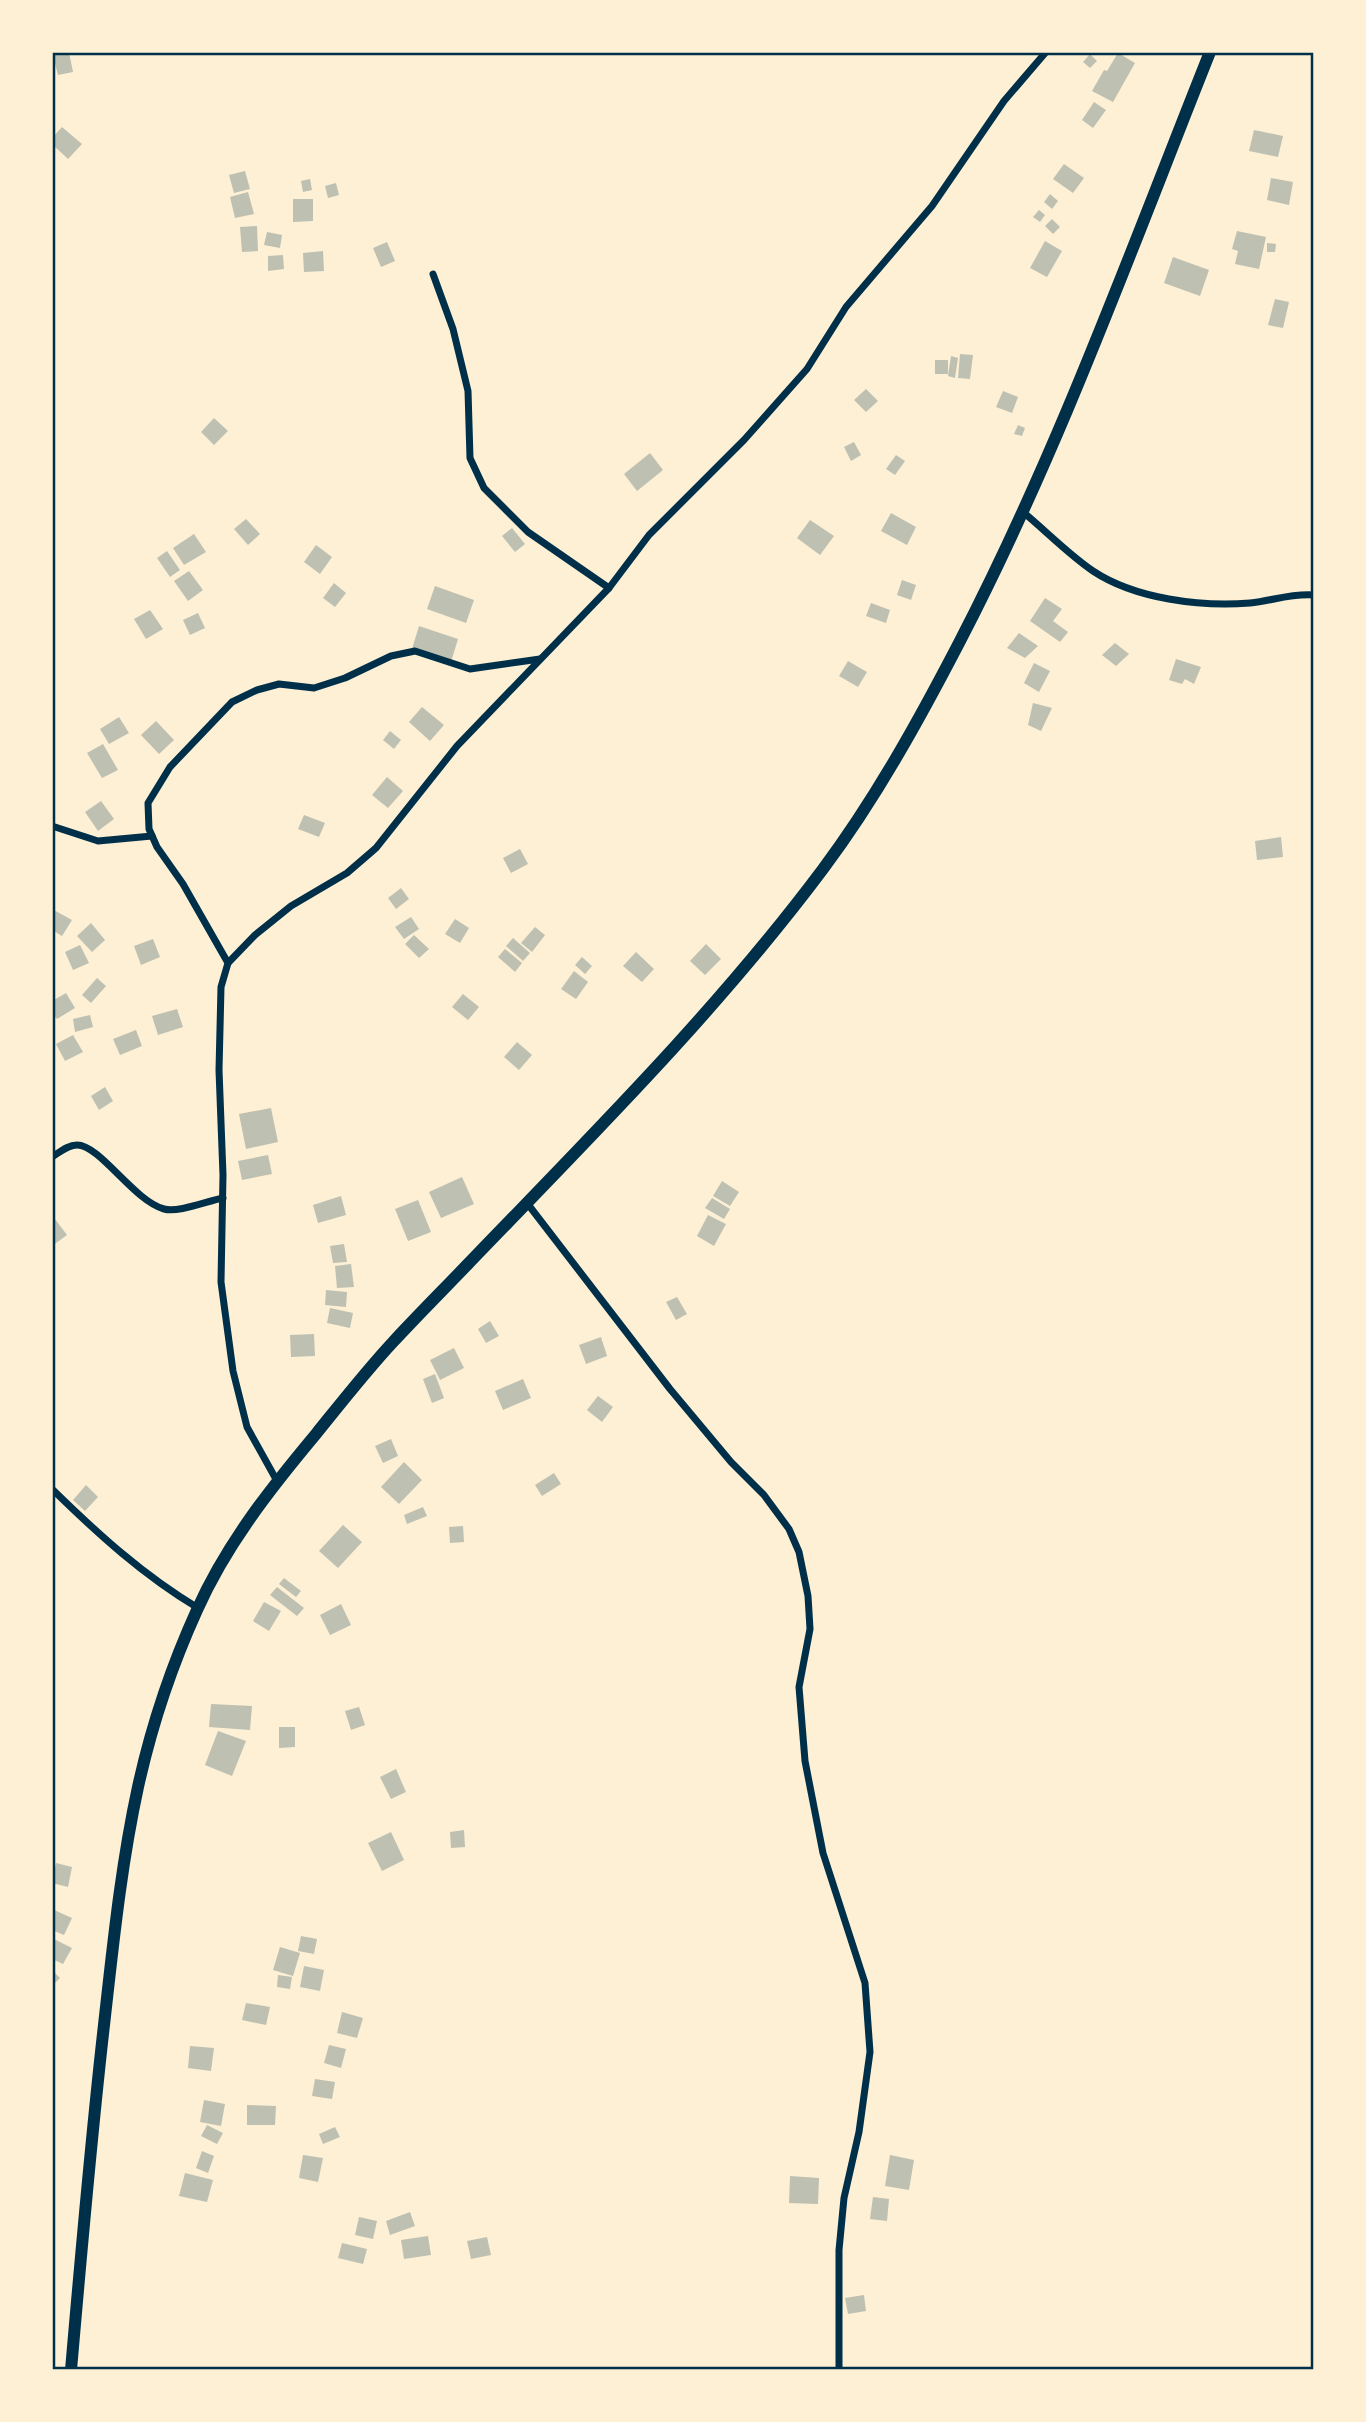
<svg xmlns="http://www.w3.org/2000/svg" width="1366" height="2422" viewBox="0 0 1366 2422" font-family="Karla,sans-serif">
<rect width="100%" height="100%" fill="#fdf0d5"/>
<!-- building -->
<g fill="#bec0b2">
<polygon points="52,52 69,52 73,72 58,75"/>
<polygon points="1118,53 1135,63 1113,102 1092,91 1104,70 1107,71"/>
<polygon points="1090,54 1097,61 1090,68 1083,62"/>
<polygon points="1094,102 1106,110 1093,128 1082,120"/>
<polygon points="62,127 82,144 68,159 52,144 52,138"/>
<polygon points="1254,130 1283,136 1278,157 1249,151"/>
<polygon points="1064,164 1084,178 1073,193 1053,179"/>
<polygon points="245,171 250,189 234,193 229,175"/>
<polygon points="1271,178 1293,182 1289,205 1267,200"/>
<polygon points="310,179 312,190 303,192 301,181"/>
<polygon points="336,183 339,195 328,198 325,186"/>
<polygon points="248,192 254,214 235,218 230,197"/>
<polygon points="1050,194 1058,201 1052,209 1044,202"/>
<polygon points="293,199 313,199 313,221 293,222"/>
<polygon points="1039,210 1045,215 1040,222 1033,217"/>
<polygon points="1052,219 1060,227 1053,234 1045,226"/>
<polygon points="257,226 258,251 242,252 240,227"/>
<polygon points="1237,231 1266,237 1259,269 1235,264 1238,251 1232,249"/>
<polygon points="267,232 282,235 280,248 264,245"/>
<polygon points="1045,241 1062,251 1047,277 1030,268"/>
<polygon points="387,242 395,261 381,267 373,248"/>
<polygon points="1267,243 1276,244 1275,252 1267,252"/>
<polygon points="323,251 324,271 304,272 303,253"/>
<polygon points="283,255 284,269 268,271 268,256"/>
<polygon points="1173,257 1209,270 1200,296 1164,283"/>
<polygon points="1275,299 1289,302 1283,328 1268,325"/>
<polygon points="960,354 973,355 970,379 958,378"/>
<polygon points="951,356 958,358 955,378 948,376"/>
<rect x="935" y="360" width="13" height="14"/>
<polygon points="866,389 878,401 866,412 854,400"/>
<polygon points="1003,391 1018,397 1012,413 996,407"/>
<polygon points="214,418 228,431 214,445 201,432"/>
<polygon points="1018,425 1025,428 1022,436 1014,434"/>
<polygon points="854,442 861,455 851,461 844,447"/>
<polygon points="650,453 663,470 637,491 624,474"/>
<polygon points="896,455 905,461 895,475 886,469"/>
<polygon points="891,513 916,527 907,545 881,531"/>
<polygon points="246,519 260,534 248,545 234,529"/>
<polygon points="810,520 834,536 820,555 797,538"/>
<polygon points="512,528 525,544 515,552 502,536"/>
<polygon points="194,534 206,552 184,565 173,548"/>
<polygon points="316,545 332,557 320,574 304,562"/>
<polygon points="167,551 180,570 170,577 157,558"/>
<polygon points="189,571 203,590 188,601 174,581"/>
<polygon points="902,580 916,585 911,600 897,595"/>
<polygon points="334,583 346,593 335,607 323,598"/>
<polygon points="435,586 474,600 466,623 427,609"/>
<polygon points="1045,598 1062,609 1053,621 1068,632 1060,642 1030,621"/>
<polygon points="871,603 890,610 886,623 866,616"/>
<polygon points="150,610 163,629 146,639 134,619"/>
<polygon points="198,613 205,628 190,635 183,620"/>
<polygon points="419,626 458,639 451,662 412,649"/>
<polygon points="1019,633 1038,646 1025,658 1007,648"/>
<polygon points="1115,643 1129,654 1116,666 1102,655"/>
<polygon points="1176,659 1201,667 1194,684 1185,679 1182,684 1169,680"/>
<polygon points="848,661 867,672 858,687 839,676"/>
<polygon points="1034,663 1050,671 1039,692 1024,683"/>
<polygon points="1033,703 1052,708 1041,731 1028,725"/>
<polygon points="422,707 444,725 430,741 409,722"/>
<polygon points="119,717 129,733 109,744 100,729"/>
<polygon points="156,721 174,740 159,754 141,735"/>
<polygon points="390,731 401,740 394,749 383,740"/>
<polygon points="103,744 118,770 102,778 87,753"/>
<polygon points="387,777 403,791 388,808 372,795"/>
<polygon points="101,801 114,819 98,831 85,812"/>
<polygon points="304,815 325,823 319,837 298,829"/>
<polygon points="1281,837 1283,857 1257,860 1255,841"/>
<polygon points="520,849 528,864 511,873 503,858"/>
<polygon points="401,888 409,899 396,909 388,898"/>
<polygon points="52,909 72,920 62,936 52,930"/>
<polygon points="411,917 419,929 404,939 395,927"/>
<polygon points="455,919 469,928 460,943 445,934"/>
<polygon points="91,923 105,940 92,952 77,936"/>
<polygon points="535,927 545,935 532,952 521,943"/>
<polygon points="414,935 429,949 419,958 405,944"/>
<polygon points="513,938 530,953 523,961 506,946"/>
<polygon points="153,939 160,957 141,965 134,946"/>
<polygon points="706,944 721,959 705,975 690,961"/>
<polygon points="80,945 89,963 73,970 65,952"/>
<polygon points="505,949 522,963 515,972 498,957"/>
<polygon points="636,952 654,969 642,982 623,966"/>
<polygon points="582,957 592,966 585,974 575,965"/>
<polygon points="574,971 588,982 576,999 561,989"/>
<polygon points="97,978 106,986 91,1003 82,995"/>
<polygon points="66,993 75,1008 57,1019 52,1013 52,1001"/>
<polygon points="463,994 479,1007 468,1020 452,1007"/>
<polygon points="177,1009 183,1027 158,1035 152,1016"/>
<polygon points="90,1015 93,1027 75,1032 73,1019"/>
<polygon points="136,1030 142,1046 120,1055 113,1039"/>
<polygon points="73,1035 83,1052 65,1061 56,1044"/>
<polygon points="517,1042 532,1055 519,1070 504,1057"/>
<polygon points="105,1087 113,1101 99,1110 91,1096"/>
<polygon points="271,1108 278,1142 246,1149 239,1114"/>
<polygon points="268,1155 272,1174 242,1180 238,1161"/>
<polygon points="462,1177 474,1204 441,1218 429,1192"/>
<polygon points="722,1181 739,1192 730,1206 713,1196"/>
<polygon points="341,1196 346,1215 318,1223 313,1205"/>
<polygon points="712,1198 730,1209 724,1219 705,1208"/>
<polygon points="418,1200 431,1232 408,1241 395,1209"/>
<polygon points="52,1215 67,1235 52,1246"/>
<polygon points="708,1215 726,1224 714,1246 697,1236"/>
<polygon points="344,1244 347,1262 333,1263 330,1246"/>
<polygon points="351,1264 354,1287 337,1288 335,1266"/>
<polygon points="326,1290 347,1292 346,1307 325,1305"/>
<polygon points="677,1297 687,1314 676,1320 666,1302"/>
<polygon points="330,1308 353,1313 350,1328 327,1323"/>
<polygon points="490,1321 499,1336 486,1343 478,1329"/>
<polygon points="314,1334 315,1356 291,1357 290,1335"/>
<polygon points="601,1337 607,1356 586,1364 579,1345"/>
<polygon points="454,1348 464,1368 440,1380 430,1360"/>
<polygon points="435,1374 444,1398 432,1403 423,1379"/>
<polygon points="523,1379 531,1398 503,1410 495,1391"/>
<polygon points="598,1396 613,1407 602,1422 587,1410"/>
<polygon points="391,1439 398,1456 383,1463 375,1446"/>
<polygon points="404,1462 422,1480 399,1504 381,1487"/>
<polygon points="554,1473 561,1484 542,1496 535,1485"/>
<polygon points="86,1485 98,1497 85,1511 73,1500"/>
<polygon points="423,1507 427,1516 407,1524 404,1515"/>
<polygon points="343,1525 362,1542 338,1568 319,1551"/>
<polygon points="463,1526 464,1542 450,1543 449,1527"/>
<polygon points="284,1578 301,1591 296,1597 279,1584"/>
<polygon points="277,1587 304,1608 297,1616 270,1595"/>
<polygon points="264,1602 281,1611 269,1631 253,1621"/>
<polygon points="341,1604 351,1625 330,1635 320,1615"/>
<polygon points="211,1704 252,1706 250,1730 209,1727"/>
<polygon points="359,1707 365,1725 351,1730 345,1711"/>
<polygon points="279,1727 295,1727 295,1747 279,1748"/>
<polygon points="218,1731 246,1741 232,1776 205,1765"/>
<polygon points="396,1769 406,1792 391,1799 380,1777"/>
<polygon points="464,1830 465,1847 451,1848 450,1832"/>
<polygon points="391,1832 404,1860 382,1871 368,1843"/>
<polygon points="56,1863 72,1867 68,1887 52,1883"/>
<polygon points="52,1909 72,1918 64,1935 52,1930"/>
<polygon points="301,1936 317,1939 314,1954 298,1951"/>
<polygon points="52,1938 72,1948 63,1964 52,1959"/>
<polygon points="280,1947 300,1953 293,1976 273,1970"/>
<polygon points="304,1966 324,1970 320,1991 300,1987"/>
<polygon points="52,1970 60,1978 52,1986"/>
<polygon points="278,1975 292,1977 290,1989 277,1987"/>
<polygon points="246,2003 270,2007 266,2025 242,2020"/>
<polygon points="342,2012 363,2018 357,2038 337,2033"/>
<polygon points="329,2045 346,2049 341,2068 324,2063"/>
<polygon points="190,2046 214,2048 211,2071 188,2068"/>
<polygon points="315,2079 335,2082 332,2099 312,2096"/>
<polygon points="204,2100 225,2104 221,2126 200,2122"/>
<polygon points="247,2105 276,2106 275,2125 247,2125"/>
<polygon points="207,2125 223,2133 217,2144 201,2136"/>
<polygon points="335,2127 340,2137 323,2144 319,2134"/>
<polygon points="202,2151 214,2156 208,2173 196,2168"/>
<polygon points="303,2155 323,2158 318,2182 299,2178"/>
<polygon points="890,2155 914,2160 909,2190 885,2186"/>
<polygon points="185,2173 213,2180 207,2202 179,2196"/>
<polygon points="790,2176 819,2178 818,2204 789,2203"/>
<polygon points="873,2197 889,2199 887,2221 870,2219"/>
<polygon points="410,2212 415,2226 390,2235 386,2221"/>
<polygon points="359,2217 377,2221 373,2239 355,2235"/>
<polygon points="428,2236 431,2255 404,2259 401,2240"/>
<polygon points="487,2237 491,2255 471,2259 467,2241"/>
<polygon points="342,2243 367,2249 363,2264 338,2258"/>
<polygon points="864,2295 866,2311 848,2314 845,2298"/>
</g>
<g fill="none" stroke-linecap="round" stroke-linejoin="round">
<!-- minor -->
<g stroke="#003049" stroke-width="7">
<polyline points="433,274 453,329 468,391 470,458 484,488 528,532 609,588"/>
<path d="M 1023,512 C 1046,531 1068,554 1093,571 C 1135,599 1201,607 1250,603 C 1272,601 1291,593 1314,595"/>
<polyline points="52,826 98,841 152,836"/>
<polyline points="228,963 183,884 157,847 149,829 148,803 170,767 232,702 257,690 279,684 314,688 345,678 391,656 415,651 470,669 540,659"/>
<path d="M 52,1157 C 60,1152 68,1145 77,1145 C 100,1145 134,1201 164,1209 C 178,1213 207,1201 223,1198"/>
<polyline points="527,1203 670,1389 731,1462 764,1495 789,1529 799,1552 808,1596 810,1629 799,1687 805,1761 823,1853 865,1983 870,2052 859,2132 844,2198 839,2250 839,2370"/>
<polyline points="277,1481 247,1427 233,1371 221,1282 223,1175 219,1070 221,987 228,963 255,935 291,906 347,873 376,848 457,746 609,588 649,535 744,440 807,369 846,307 932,206 1004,101 1046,52"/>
<path d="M 52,1489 C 98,1534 143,1575 198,1608"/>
</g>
<!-- secondary -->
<path stroke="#003049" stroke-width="12" d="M 71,2370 C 81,2254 91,2139 104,2025 C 113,1945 121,1865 138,1787 C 151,1728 172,1665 197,1610 C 226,1545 270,1489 316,1434 C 341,1403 366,1371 393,1342 C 417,1316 442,1291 467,1265 C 590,1137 716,1012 823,869 C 876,798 919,720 960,641 C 1058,452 1131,250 1210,52"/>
</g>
<!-- border -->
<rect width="1366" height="2422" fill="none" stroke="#fdf0d5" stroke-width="108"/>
<rect x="54" y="54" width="1258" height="2314" fill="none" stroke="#003049" stroke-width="2.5"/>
</svg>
